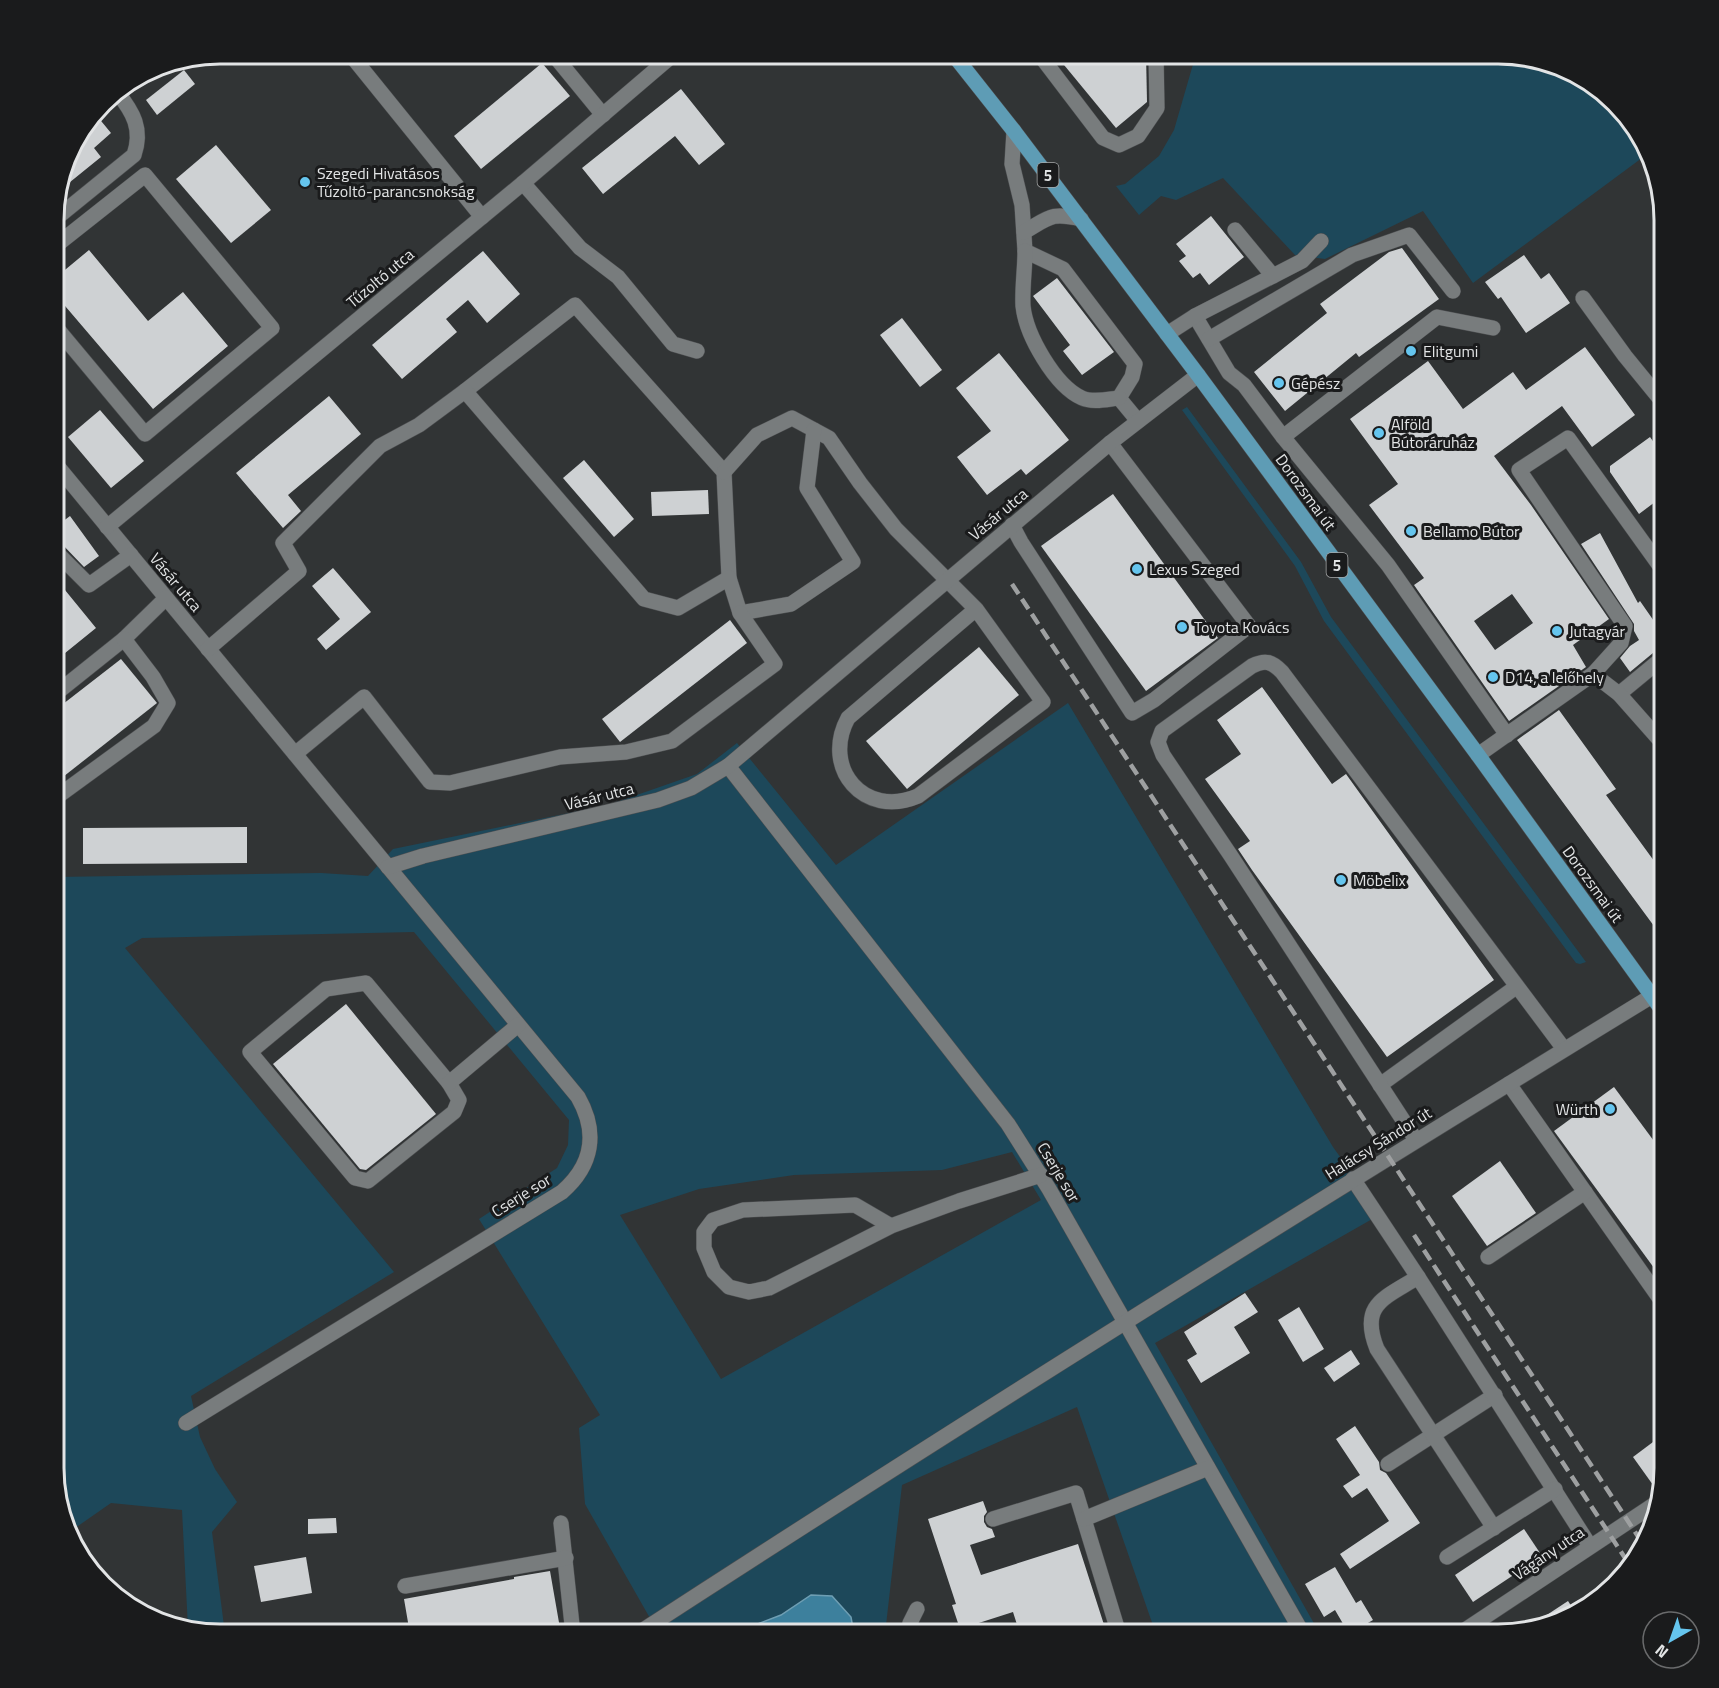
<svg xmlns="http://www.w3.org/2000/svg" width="1719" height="1688" viewBox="0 0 1719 1688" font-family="'Titillium Web',sans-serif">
<rect width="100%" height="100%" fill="#313435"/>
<!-- green -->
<g fill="#1d485a" fill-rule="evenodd">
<polygon points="1196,54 1509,54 1572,71 1623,110 1650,152 1473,283 1423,211 1325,259 1295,255 1223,178 1176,200 1161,196 1139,215 1116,186 1125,184 1159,156 1174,130"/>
<polygon points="1187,407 1301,562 1331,617 1586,962 1580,964 1576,963 1324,621 1295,566 1182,410"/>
<path d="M 1068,703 L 1333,1147 L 1381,1214 L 1155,1343 L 1320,1634 L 1156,1634 L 1077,1407 L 902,1485 L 885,1634 L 854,1634 L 851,1617 L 811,1595 L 781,1615 L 731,1634 L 659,1634 L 585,1504 L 579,1428 L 600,1415 L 479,1219 L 557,1168 L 568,1145 L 569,1120 L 414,932 L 142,938 L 125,948 L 394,1272 L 191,1396 L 200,1437 L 215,1469 L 237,1502 L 212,1532 L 225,1634 L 188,1628 L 182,1510 L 111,1503 L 68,1533 L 54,1468 L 54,877 L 321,873 L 368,876 L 393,849 L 608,805 L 697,774 L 737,743 L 836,865 ZM 1012,1152 L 1041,1200 L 721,1379 L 620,1215 L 699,1189 L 794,1175 L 942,1170 Z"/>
</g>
<!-- water -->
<polygon fill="#3d809d" stroke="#6e9eb3" stroke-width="1.5" points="811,1595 832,1596 851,1617 854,1634 731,1634 781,1615"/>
<!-- building -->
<g fill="#ced1d3" fill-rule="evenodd">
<polygon points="1055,54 1146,54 1147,102 1116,128"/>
<polygon points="542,63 570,96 481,169 454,136"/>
<polygon points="184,70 195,84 157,115 146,100"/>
<polygon points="681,89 725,144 699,165 675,136 603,194 582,168"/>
<polygon points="97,116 111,133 94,148 101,157 59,191 71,147"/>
<polygon points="216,145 271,210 231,243 176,179"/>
<polygon points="1211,216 1244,257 1209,285 1200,273 1193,278 1179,261 1186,256 1176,244"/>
<polygon points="1402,248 1439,299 1359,357 1356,353 1285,411 1254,372 1327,313 1320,304 1389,252"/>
<polygon points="89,250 148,321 183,292 228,346 153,409 54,293 54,279"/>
<polygon points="483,251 520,294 487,323 468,300 446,319 457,332 402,379 372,345"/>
<polygon points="1524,255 1541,279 1549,273 1570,303 1526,333 1501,297 1498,299 1485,282"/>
<polygon points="1057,278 1114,352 1082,375 1063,351 1070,345 1033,296"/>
<polygon points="902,318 942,370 920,387 880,335"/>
<path d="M 1585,347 L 1635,415 L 1592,447 L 1562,406 L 1494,456 L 1531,505 L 1609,619 L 1573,645 L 1586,667 L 1509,721 L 1414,585 L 1424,578 L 1369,505 L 1398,484 L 1350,419 L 1428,361 L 1463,409 L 1513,372 L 1526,390 ZM 1512,594 L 1533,623 L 1495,650 L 1474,621 Z"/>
<polygon points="999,353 1069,440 1026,475 1021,469 987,495 957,457 991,431 956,388"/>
<polygon points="329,396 361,434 288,495 301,511 283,528 236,473"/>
<polygon points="100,410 144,461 111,488 68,437"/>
<polygon points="1650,437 1665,458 1665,517 1655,502 1639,514 1610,472 1610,466"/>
<polygon points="584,460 634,519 614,537 563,478"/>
<polygon points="708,490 709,514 652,516 651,492"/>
<polygon points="1113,494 1218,638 1146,691 1041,546"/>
<polygon points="70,516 99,556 84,567 61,543 54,541 54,528"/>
<polygon points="1600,533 1638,603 1640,601 1665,637 1665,646 1659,648 1630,672 1620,658 1630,646 1639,640 1634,631 1634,624 1581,544"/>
<polygon points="54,564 63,573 56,579 96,628 54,662"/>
<polygon points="333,568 371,612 326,650 317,639 340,619 312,586"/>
<polygon points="730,620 747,643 620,742 602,719"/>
<polygon points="979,647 1019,695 907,789 866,741"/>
<polygon points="121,659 157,703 54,784 54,711"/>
<polygon points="1262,687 1332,784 1346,774 1494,980 1387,1057 1252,870 1238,849 1250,841 1205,779 1241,754 1217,720"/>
<polygon points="1559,710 1616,789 1606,795 1657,865 1665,860 1665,941 1517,740"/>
<polygon points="247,827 247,863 83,864 83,828"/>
<polygon points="346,1004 436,1114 366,1170 360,1169 273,1064"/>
<polygon points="1614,1087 1665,1156 1665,1283 1554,1131"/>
<polygon points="1500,1161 1536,1213 1487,1246 1452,1196"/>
<polygon points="1245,1293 1258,1312 1234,1327 1250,1353 1201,1383 1187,1360 1197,1354 1184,1332"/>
<polygon points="1299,1307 1324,1349 1303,1362 1278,1320"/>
<polygon points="1351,1350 1360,1364 1334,1382 1324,1368"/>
<polygon points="1355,1426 1379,1462 1380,1470 1386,1473 1420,1523 1350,1569 1340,1554 1389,1521 1367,1488 1352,1498 1343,1486 1360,1475 1336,1439"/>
<polygon points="1665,1433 1663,1477 1653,1485 1633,1457"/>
<polygon points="983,1501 987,1512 984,1516 984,1522 987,1527 992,1529 995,1537 970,1545 981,1575 1078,1544 1107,1634 1020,1634 1013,1612 960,1629 952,1605 956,1604 928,1519"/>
<polygon points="336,1518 337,1533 308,1534 308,1519"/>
<polygon points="1524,1529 1542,1556 1473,1602 1455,1575"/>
<polygon points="306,1557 312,1593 261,1602 254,1566"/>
<polygon points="1335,1567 1356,1603 1361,1600 1373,1620 1349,1634 1335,1610 1324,1617 1305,1584"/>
<polygon points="550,1571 561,1634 410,1634 404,1599 514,1579 514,1577"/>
<polygon points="1568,1601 1576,1613 1562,1621 1527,1628"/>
</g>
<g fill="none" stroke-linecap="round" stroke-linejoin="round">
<defs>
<g id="minor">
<polyline points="350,54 482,217"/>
<polyline points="553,54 603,115"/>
<polyline points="1039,54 1103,138 1119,145 1138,136 1157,108 1156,54"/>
<polyline points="1014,131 1012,164 1022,205 1025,251 1063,269 1135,364 1132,377 1119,398 1138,421"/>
<polyline points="523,183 580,248 618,277 673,344 697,351"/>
<path d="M 54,220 L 134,155 C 143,129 133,112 117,92"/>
<polyline points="1235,230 1273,276"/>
<path d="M 1024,232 C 1050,217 1051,212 1081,219"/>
<path d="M 1025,251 C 1025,269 1022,288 1023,306 C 1026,335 1055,386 1082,398 C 1093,403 1108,399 1119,398"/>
<polyline points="1583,298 1625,356 1665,405"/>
<polyline points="1195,316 1229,373 1244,385 1283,437 1388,565 1507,735"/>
<polyline points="54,325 145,434 272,328 145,175 54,247"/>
<polyline points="1167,334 1195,316 1302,261 1321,241"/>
<polyline points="1209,339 1352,255 1409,235 1453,291"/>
<polyline points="465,391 575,305 724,472 729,578"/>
<polyline points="1283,437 1437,317 1493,328"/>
<path d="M 54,462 L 578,1097 C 598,1132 593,1165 562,1192 L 186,1423"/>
<path d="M 724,472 L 757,435 L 792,418 L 829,438 L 860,483 L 896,529 L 976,609 L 1043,702 L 918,796 C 864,819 821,768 848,718 L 976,609"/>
<polyline points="1012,525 1021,542 1132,713 1154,700 1249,626 1110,443"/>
<polyline points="107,527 523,183 674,54"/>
<polyline points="54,550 89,585 131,555"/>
<polyline points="208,649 299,571 283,543 380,446 419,425 465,391 644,599 678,608 729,578 740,613 791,604 853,562 807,488 814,430"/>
<polyline points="1593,674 1621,643 1625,626 1519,470 1568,438 1665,573"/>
<polyline points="1619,694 1665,656"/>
<polyline points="54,695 124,639 166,598"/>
<polyline points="295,754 364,697 430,782 450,783 560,757 626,752 672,741 775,664 740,613"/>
<polyline points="1478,755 1593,674 1619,694 1665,746"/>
<polyline points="728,766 1008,1124 1049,1189 1303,1634"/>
<polyline points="54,799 154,726 168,703 153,677 124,639"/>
<polyline points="388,867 423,856 658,800 691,788 728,766 1110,443 1198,375"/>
<polygon points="366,983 449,1083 459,1100 454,1112 368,1181 355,1178 250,1052 326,989"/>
<polyline points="449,1083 518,1025"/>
<polyline points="1509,1084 1665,1306"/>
<polyline points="1380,1085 1516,987"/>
<path d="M 1416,1140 L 1231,856 L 1163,755 L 1158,742 L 1162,731 L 1252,666 C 1266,659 1272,662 1282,672 L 1564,1049"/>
<polyline points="1353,1179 1418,1277"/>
<polyline points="891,1226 855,1205 743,1210 713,1220 704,1232 704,1248 714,1272 729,1287 749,1292 769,1288 891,1226 959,1201 1041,1175"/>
<polyline points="1488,1257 1585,1192"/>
<polyline points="1388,1464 1495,1395"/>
<polyline points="993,1519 1076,1493 1119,1634"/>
<polyline points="1084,1519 1208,1468"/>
<polyline points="561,1523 573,1634"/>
<path d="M 1494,1528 L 1377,1349 C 1359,1304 1385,1298 1418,1277 L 1590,1546"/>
<polyline points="1447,1557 1555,1489"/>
<polyline points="405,1586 566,1558"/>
<path d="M 637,1634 C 977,1413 1320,1199 1665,988"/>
<polyline points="908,1634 910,1623 917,1609"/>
<polyline points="1459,1634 1658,1502"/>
</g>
<polyline id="major" points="953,54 1014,131 1198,375 1478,755 1665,1014"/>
</defs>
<!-- minor casing -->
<use href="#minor" stroke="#4d4f51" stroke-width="16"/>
<!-- major casing -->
<use href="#major" stroke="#4d4f51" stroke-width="16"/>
<!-- minor -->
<use href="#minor" stroke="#787c7d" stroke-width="15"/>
<!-- major -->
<use href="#major" stroke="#5e9cb5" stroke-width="15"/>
<!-- rail -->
<g stroke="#9ea0a1" stroke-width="4.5" stroke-dasharray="12 6" stroke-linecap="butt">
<polyline points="1012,584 1643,1544"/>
<polyline points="1414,1235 1629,1564"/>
</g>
</g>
<!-- markers -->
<g fill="#65c5ee" stroke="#1a1b1c" stroke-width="2">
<circle cx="305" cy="182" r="6"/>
<circle cx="1411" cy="351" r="6"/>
<circle cx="1279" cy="383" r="6"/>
<circle cx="1379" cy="433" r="6"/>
<circle cx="1411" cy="531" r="6"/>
<circle cx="1137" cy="569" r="6"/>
<circle cx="1182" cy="627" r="6"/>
<circle cx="1557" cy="631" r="6"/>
<circle cx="1493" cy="677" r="6"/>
<circle cx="1341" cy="880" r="6"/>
<circle cx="1610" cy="1109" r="6"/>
</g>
<g text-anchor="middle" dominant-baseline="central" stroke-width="6" stroke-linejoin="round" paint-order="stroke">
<!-- shield labels -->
<g fill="#1a1b1c" stroke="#a6a8a9" stroke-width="1.5">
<rect x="1037.5" y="163" width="21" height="24" rx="4.5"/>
<rect x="1326.5" y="553" width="21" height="24" rx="4.5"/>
</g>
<g font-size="15" font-weight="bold" fill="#e2e4e5">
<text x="1048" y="175">5</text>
<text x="1337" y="565">5</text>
</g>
<!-- poi labels -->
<g font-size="16" fill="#e2e4e5" stroke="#1a1b1c" text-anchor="start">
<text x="317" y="173">Szegedi Hivatásos<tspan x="317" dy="18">Tűzoltó-parancsnokság</tspan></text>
<text x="1423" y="351">Elitgumi</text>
<text x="1291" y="383">Gépész</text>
<text x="1391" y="424">Alföld<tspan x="1391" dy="18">Bútoráruház</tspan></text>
<text x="1423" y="531">Bellamo Bútor</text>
<text x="1149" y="569">Lexus Szeged</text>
<text x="1194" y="627">Toyota Kovács</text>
<text x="1569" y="631">Jutagyár</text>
<text x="1505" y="677">D14, a lelőhely</text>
<text x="1353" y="880">Möbelix</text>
<text x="1598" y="1109" text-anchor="end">Würth</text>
</g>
<!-- street labels -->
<g font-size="16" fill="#e2e4e5" stroke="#1a1b1c">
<text transform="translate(380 278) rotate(-40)">Tűzoltó utca</text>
<text transform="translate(1306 492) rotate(54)">Dorozsmai út</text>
<text transform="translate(998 514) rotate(-40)">Vásár utca</text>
<text transform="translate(176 582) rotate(50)">Vásár utca</text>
<text transform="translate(599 796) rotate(-14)">Vásár utca</text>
<text transform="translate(1593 884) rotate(54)">Dorozsmai út</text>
<text transform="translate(1378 1143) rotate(-32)">Halácsy Sándor út</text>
<text transform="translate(1059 1172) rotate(59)">Cserje sor</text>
<text transform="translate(521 1195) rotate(-32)">Cserje sor</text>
<text transform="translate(1548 1553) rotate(-34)">Vágány utca</text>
</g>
</g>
<!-- crop -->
<path d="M0 0H1719V1688H0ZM220 64H1498A156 156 0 0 1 1654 220V1468A156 156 0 0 1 1498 1624H220A156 156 0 0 1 64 1468V220A156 156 0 0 1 220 64Z" fill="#1a1b1c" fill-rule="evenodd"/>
<path fill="none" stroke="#e2e4e5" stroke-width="3" d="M220 64H1498A156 156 0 0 1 1654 220V1468A156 156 0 0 1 1498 1624H220A156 156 0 0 1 64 1468V220A156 156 0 0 1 220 64Z"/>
<!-- north arrow -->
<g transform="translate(1671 1640) rotate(220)"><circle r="28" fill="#1a1b1c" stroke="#6a6b6c" stroke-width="1.5"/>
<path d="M0-4.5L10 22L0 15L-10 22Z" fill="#65c5ee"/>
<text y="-9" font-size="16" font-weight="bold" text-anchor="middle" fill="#e2e4e5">N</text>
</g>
</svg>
